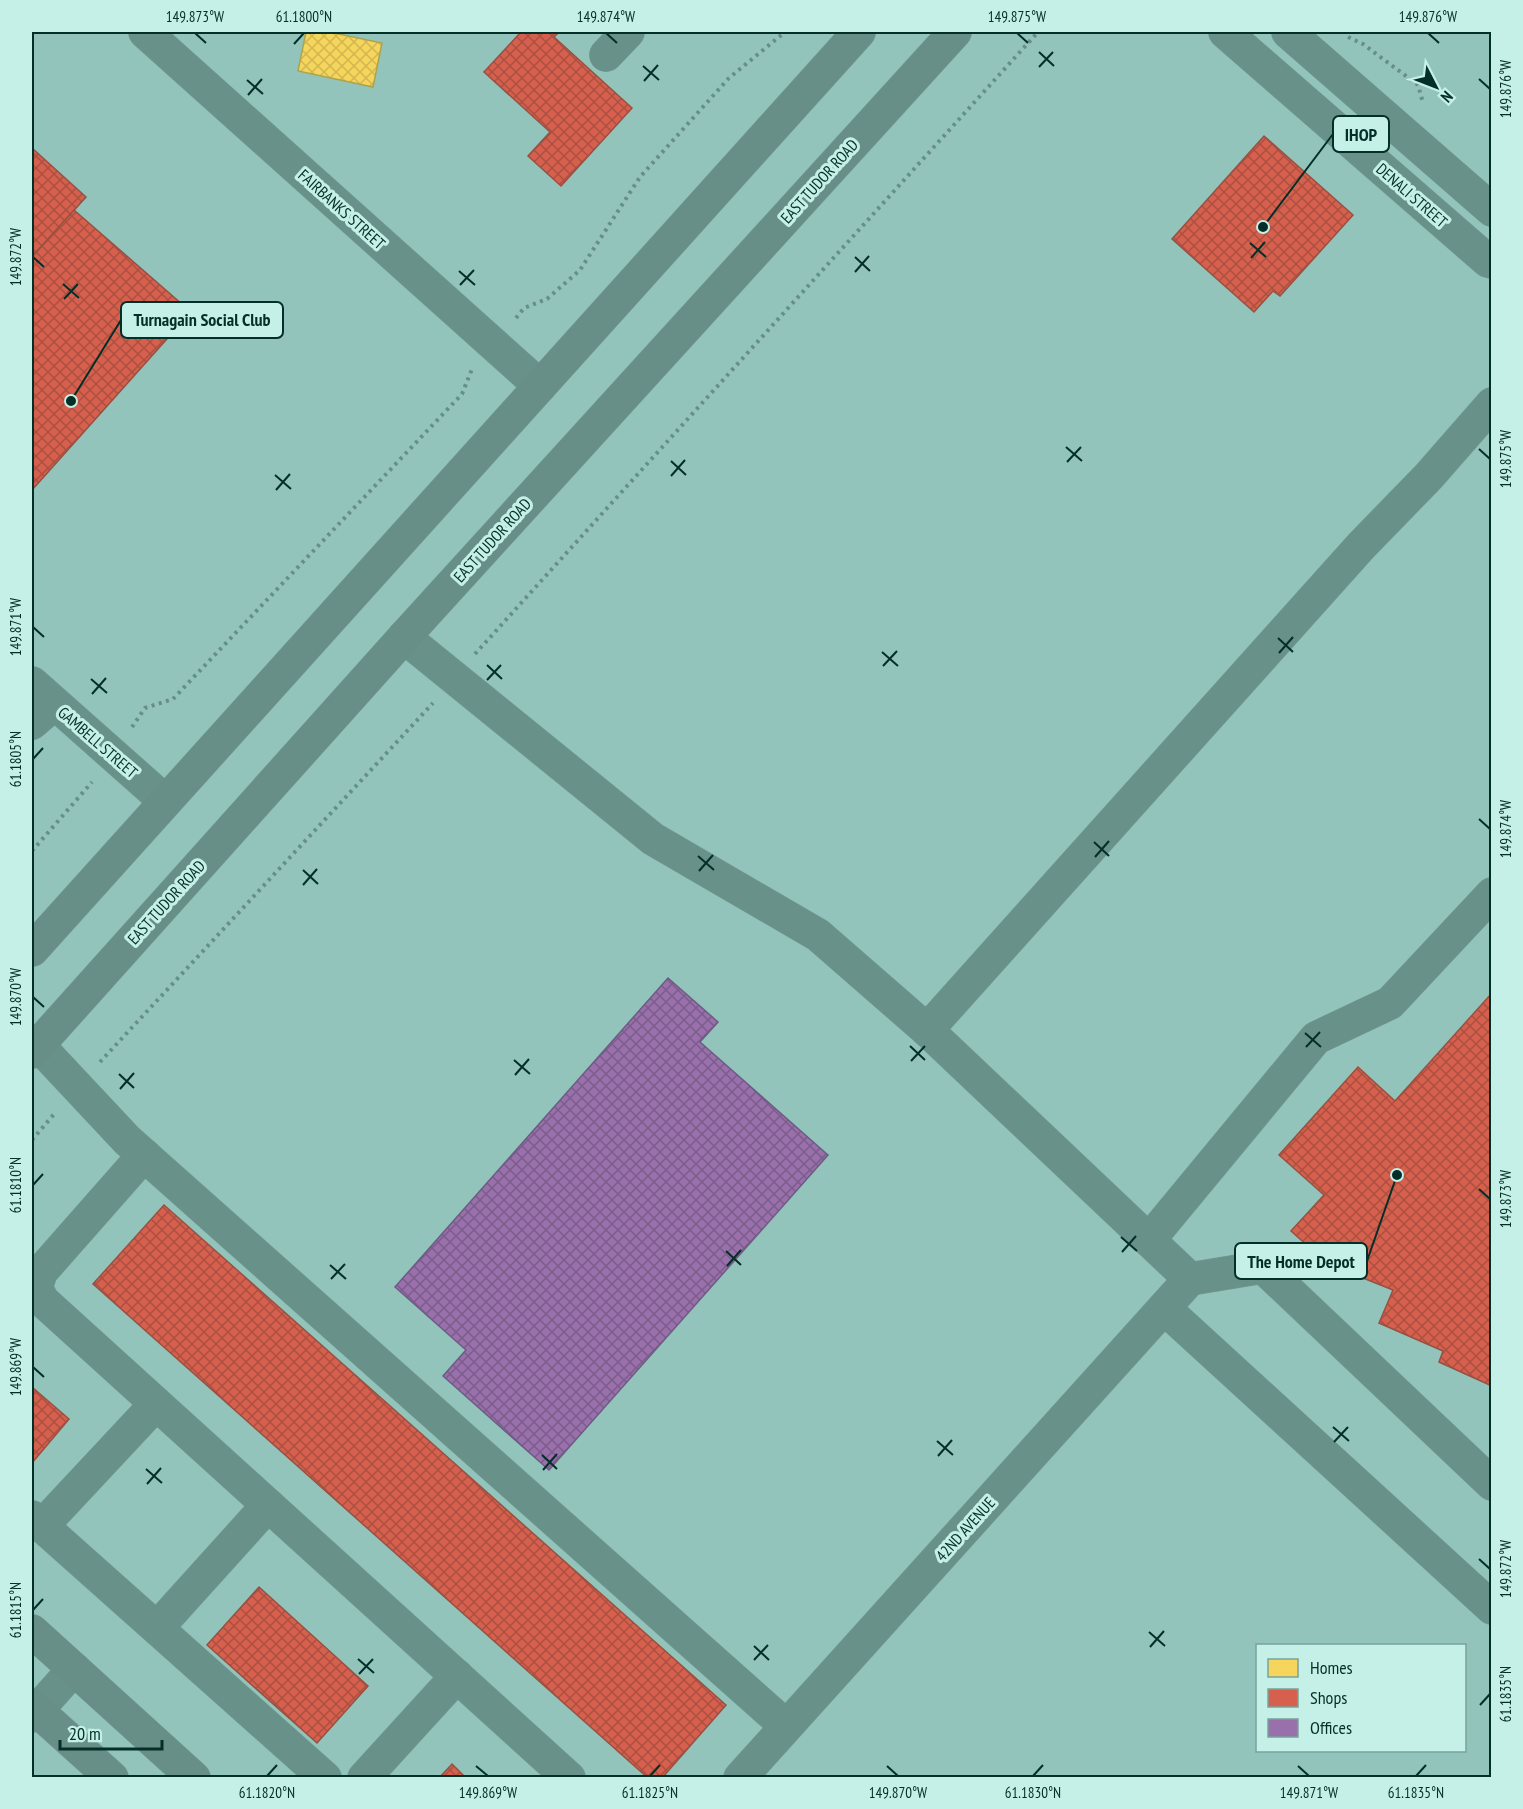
<svg xmlns="http://www.w3.org/2000/svg" width="1523" height="1809" viewBox="0 0 1523 1809" font-family="'PT Sans Narrow',sans-serif">
<defs>
<pattern id="homes-cross-hatch" width="8" height="8" patternUnits="userSpaceOnUse" patternTransform="scale(1.5)"><rect width="8" height="8" fill="#f6d55c"/><path d="M0 0l8 8M0 8l8-8" fill="none" stroke="#d1b750"/></pattern>
<pattern id="shops-cross-hatch" width="8" height="8" patternUnits="userSpaceOnUse" patternTransform="scale(1.5)"><rect width="8" height="8" fill="#d6604d"/><path d="M0 0l8 8M0 8l8-8" fill="none" stroke="#ab5040"/></pattern>
<pattern id="offices-cross-hatch" width="8" height="8" patternUnits="userSpaceOnUse" patternTransform="scale(1.5)"><rect width="8" height="8" fill="#9970ab"/><path d="M0 0l8 8M0 8l8-8" fill="none" stroke="#7b5c8b"/></pattern>
</defs>
<rect width="100%" height="100%" fill="#92c4bb"/>
<!-- homes -->
<polygon fill="url(#homes-cross-hatch)" stroke="#ada34c" stroke-width="1.5" points="306,32 329,32 382,43 373,87 298,71"/>
<!-- shops -->
<g fill="url(#shops-cross-hatch)" stroke="#975142" stroke-width="1.5">
<polygon points="521,32 559,32 554,37 632,108 561,186 528,156 550,132 484,72"/>
<polygon points="1264,136 1353,215 1280,296 1273,291 1254,312 1172,239"/>
<polygon points="32,148 86,197 32,257"/>
<polygon points="74,210 191,312 32,490 32,257"/>
<polygon points="1492,993 1492,1386 1439,1362 1443,1351 1379,1323 1393,1290 1328,1264 1291,1231 1324,1195 1279,1155 1358,1067 1395,1101"/>
<polygon points="164,1205 726,1705 662,1778 648,1778 93,1284"/>
<polygon points="32,1387 69,1419 32,1463"/>
<polygon points="259,1587 368,1686 317,1743 207,1645"/>
<polygon points="452,1764 466,1778 439,1778"/>
</g>
<!-- offices -->
<polygon fill="url(#offices-cross-hatch)" stroke="#6c5c84" stroke-width="1.5" points="668,978 718,1022 700,1042 828,1155 549,1470 443,1376 466,1350 395,1287"/>
<g fill="none" stroke-linecap="round" stroke-linejoin="round">
<defs>
<g id="minor">
<polyline points="145,32 540,386"/>
<polyline points="1225,32 1488,261 1492,262"/>
<polyline points="1288,32 1492,210"/>
<polyline points="606,55 628,32"/>
<polyline points="404,637 653,839 818,935 927,1030 1190,1279 1263,1267 1492,1484"/>
<polyline points="32,683 165,801"/>
<polyline points="32,723 54,704"/>
<polyline points="927,1030 1361,546 1429,476 1492,404"/>
<polyline points="38,1045 127,1140 786,1726"/>
<polyline points="144,1155 41,1272 36,1288 43,1301 569,1778"/>
<polyline points="1149,1240 1316,1038 1390,1003 1492,894"/>
<polyline points="1164,1308 1492,1608"/>
<polyline points="32,1517 325,1778"/>
<polyline points="42,1526 156,1404"/>
<polyline points="157,1628 268,1505"/>
<polyline points="32,1716 74,1669"/>
<polyline points="364,1778 457,1676"/>
<polyline points="740,1778 1190,1279"/>
</g>
<g id="major">
<polyline points="32,950 859,32"/>
<polyline points="32,1052 404,637 955,32"/>
<polyline points="32,1631 194,1778"/>
<polyline points="32,1706 112,1778"/>
</g>
</defs>
<!-- minor casing -->
<use href="#minor" stroke="#7aa29b" stroke-width="34"/>
<!-- major casing -->
<use href="#major" stroke="#7aa29b" stroke-width="34"/>
<!-- path -->
<g stroke="#688e88" stroke-width="4" stroke-dasharray="3 4.5" stroke-linecap="butt">
<polyline points="1348,37 1363,44 1418,85 1423,103"/>
<polyline points="516,318 524,308 547,299 580,270 640,177 729,78 785,32"/>
<polyline points="475,654 1038,32"/>
<polyline points="132,727 145,708 173,699 462,394 472,369"/>
<polyline points="32,851 92,782"/>
<polyline points="100,1062 433,703"/>
<polyline points="32,1140 55,1113"/>
</g>
<!-- minor -->
<use href="#minor" stroke="#689189" stroke-width="33"/>
<!-- major -->
<use href="#major" stroke="#688e88" stroke-width="33"/>
</g>
<!-- ticks -->
<path fill="none" stroke="#042e28" stroke-width="2" d="M 195,33 L 206,43M 606,33 L 617,43M 1017,33 L 1028,43M 1428,33 L 1439,43M 294,44 L 304,33M 1039,52 L 1054,66M 643,66 L 659,80M 1039,67 L 1053,52M 1479,79 L 1490,89M 247,80 L 263,94M 644,81 L 658,65M 248,95 L 262,79M 1250,243 L 1266,257M 33,257 L 44,267M 855,257 L 870,271M 1251,258 L 1265,242M 459,271 L 475,285M 855,272 L 869,256M 63,284 L 79,298M 460,285 L 474,270M 64,299 L 78,284M 1066,447 L 1082,461M 1479,449 L 1490,459M 671,461 L 686,475M 1067,462 L 1081,447M 275,475 L 291,489M 671,476 L 685,460M 276,490 L 290,474M 33,627 L 44,637M 1278,638 L 1293,652M 882,652 L 898,666M 1279,653 L 1293,637M 487,665 L 502,679M 883,666 L 897,651M 91,679 L 107,693M 487,680 L 501,665M 92,694 L 106,678M 33,759 L 43,748M 1479,819 L 1490,829M 1094,842 L 1109,856M 698,856 L 714,870M 1095,857 L 1109,841M 303,870 L 318,884M 699,871 L 713,855M 303,885 L 317,869M 33,997 L 44,1007M 1305,1033 L 1321,1047M 910,1046 L 925,1060M 1306,1047 L 1320,1032M 514,1060 L 530,1074M 911,1061 L 925,1046M 119,1074 L 134,1088M 515,1075 L 529,1059M 120,1089 L 134,1073M 33,1185 L 43,1174M 1479,1189 L 1490,1199M 1121,1237 L 1137,1251M 726,1251 L 741,1265M 1122,1252 L 1136,1236M 330,1265 L 346,1279M 727,1266 L 741,1250M 331,1279 L 345,1264M 33,1367 L 44,1377M 1333,1427 L 1349,1441M 937,1441 L 953,1455M 1334,1442 L 1348,1427M 542,1455 L 557,1469M 938,1456 L 952,1440M 146,1469 L 162,1483M 543,1470 L 557,1454M 147,1484 L 161,1468M 1479,1559 L 1490,1569M 33,1610 L 43,1599M 1149,1632 L 1165,1646M 754,1646 L 769,1660M 1150,1647 L 1164,1631M 358,1659 L 374,1673M 754,1660 L 768,1645M 359,1674 L 373,1659M 1480,1705 L 1490,1694M 476,1766 L 488,1776M 887,1766 L 898,1776M 1298,1766 L 1309,1776M 267,1776 L 277,1765M 650,1776 L 660,1765M 1033,1776 L 1043,1765M 1416,1776 L 1426,1765"/>
<g text-anchor="middle" dominant-baseline="central" stroke-width="6" stroke-linejoin="round" paint-order="stroke">
<!-- street labels -->
<g font-size="16" fill="#042e28" stroke="#c5f0e7">
<text transform="translate(819 181) rotate(-48)">EAST TUDOR ROAD</text>
<text transform="translate(1412 195) rotate(41)">DENALI STREET</text>
<text transform="translate(342 209) rotate(42)">FAIRBANKS STREET</text>
<text transform="translate(492 540) rotate(-48)">EAST TUDOR ROAD</text>
<text transform="translate(98 742) rotate(41)">GAMBELL STREET</text>
<text transform="translate(166 902) rotate(-48)">EAST TUDOR ROAD</text>
<text transform="translate(965 1529) rotate(-48)">42ND AVENUE</text>
</g>
</g>
<!-- callouts -->
<path fill="none" stroke="#042e28" stroke-width="2" d="M1263 227L1333 134M71 401L121 320M1397 1175L1367 1261"/>
<g fill="#042e28" stroke="#c5f0e7" stroke-width="2">
<circle cx="1263" cy="227" r="6"/>
<circle cx="71" cy="401" r="6"/>
<circle cx="1397" cy="1175" r="6"/>
</g>
<g fill="#c5f0e7" stroke="#042e28" stroke-width="2">
<rect x="1333" y="116" width="56" height="36" rx="6"/>
<rect x="121" y="302" width="162" height="36" rx="6"/>
<rect x="1235" y="1243" width="132" height="36" rx="6"/>
</g>
<g font-size="18" text-anchor="middle" font-weight="bold" fill="#042e28">
<text x="1361" y="141">IHOP</text>
<text x="202" y="326">Turnagain Social Club</text>
<text x="1301" y="1268">The Home Depot</text>
</g>
<!-- border -->
<rect width="1523" height="1809" fill="none" stroke="#c5f0e7" stroke-width="66"/>
<!-- legend -->
<rect x="1256" y="1644" width="210" height="108" fill="#c5f0e7" stroke="#78a29b" stroke-width="1.5"/>
<rect x="1268" y="1659" width="30" height="18" fill="#f6d55c" stroke="#78a29b" stroke-width="1.5"/>
<text x="1310" y="1674" font-size="18" fill="#042e28">Homes</text>
<rect x="1268" y="1689" width="30" height="18" fill="#d6604d" stroke="#78a29b" stroke-width="1.5"/>
<text x="1310" y="1704" font-size="18" fill="#042e28">Shops</text>
<rect x="1268" y="1719" width="30" height="18" fill="#9970ab" stroke="#78a29b" stroke-width="1.5"/>
<text x="1310" y="1734" font-size="18" fill="#042e28">Offices</text>
<!-- north arrow -->
<g transform="translate(1436 87) rotate(132)" stroke="#c5f0e7" stroke-width="4.5" paint-order="stroke">
<path d="M0-4.5L10 22L0 15L-10 22Z" fill="#042e28"/>
<text y="-9" font-size="16" font-weight="bold" text-anchor="middle" fill="#042e28">N</text>
</g>
<!-- scale -->
<path d="M60 1740v9h102v-9" fill="none" stroke="#042e28" stroke-width="3"/>
<text x="69" y="1740" font-size="18" fill="#042e28" stroke="#c5f0e7" stroke-width="4.5" paint-order="stroke">20 m</text>
<rect x="33" y="33" width="1457" height="1743" fill="none" stroke="#042e28" stroke-width="2"/>
<g font-size="15" text-anchor="middle" fill="#042e28">
<text x="195" y="22">149.873°W</text>
<text x="304" y="22">61.1800°N</text>
<text x="606" y="22">149.874°W</text>
<text x="1017" y="22">149.875°W</text>
<text x="1428" y="22">149.876°W</text>
<text transform="translate(1506 89) rotate(-90)" y="5">149.876°W</text>
<text transform="translate(16 257) rotate(-90)" y="5">149.872°W</text>
<text transform="translate(1506 459) rotate(-90)" y="5">149.875°W</text>
<text transform="translate(16 627) rotate(-90)" y="5">149.871°W</text>
<text transform="translate(16 759) rotate(-90)" y="5">61.1805°N</text>
<text transform="translate(1506 829) rotate(-90)" y="5">149.874°W</text>
<text transform="translate(16 997) rotate(-90)" y="5">149.870°W</text>
<text transform="translate(16 1185) rotate(-90)" y="5">61.1810°N</text>
<text transform="translate(1506 1199) rotate(-90)" y="5">149.873°W</text>
<text transform="translate(16 1367) rotate(-90)" y="5">149.869°W</text>
<text transform="translate(1506 1569) rotate(-90)" y="5">149.872°W</text>
<text transform="translate(16 1610) rotate(-90)" y="5">61.1815°N</text>
<text transform="translate(1506 1694) rotate(-90)" y="5">61.1835°N</text>
<text x="267" y="1798">61.1820°N</text>
<text x="488" y="1798">149.869°W</text>
<text x="650" y="1798">61.1825°N</text>
<text x="898" y="1798">149.870°W</text>
<text x="1033" y="1798">61.1830°N</text>
<text x="1309" y="1798">149.871°W</text>
<text x="1416" y="1798">61.1835°N</text>
</g>
</svg>
